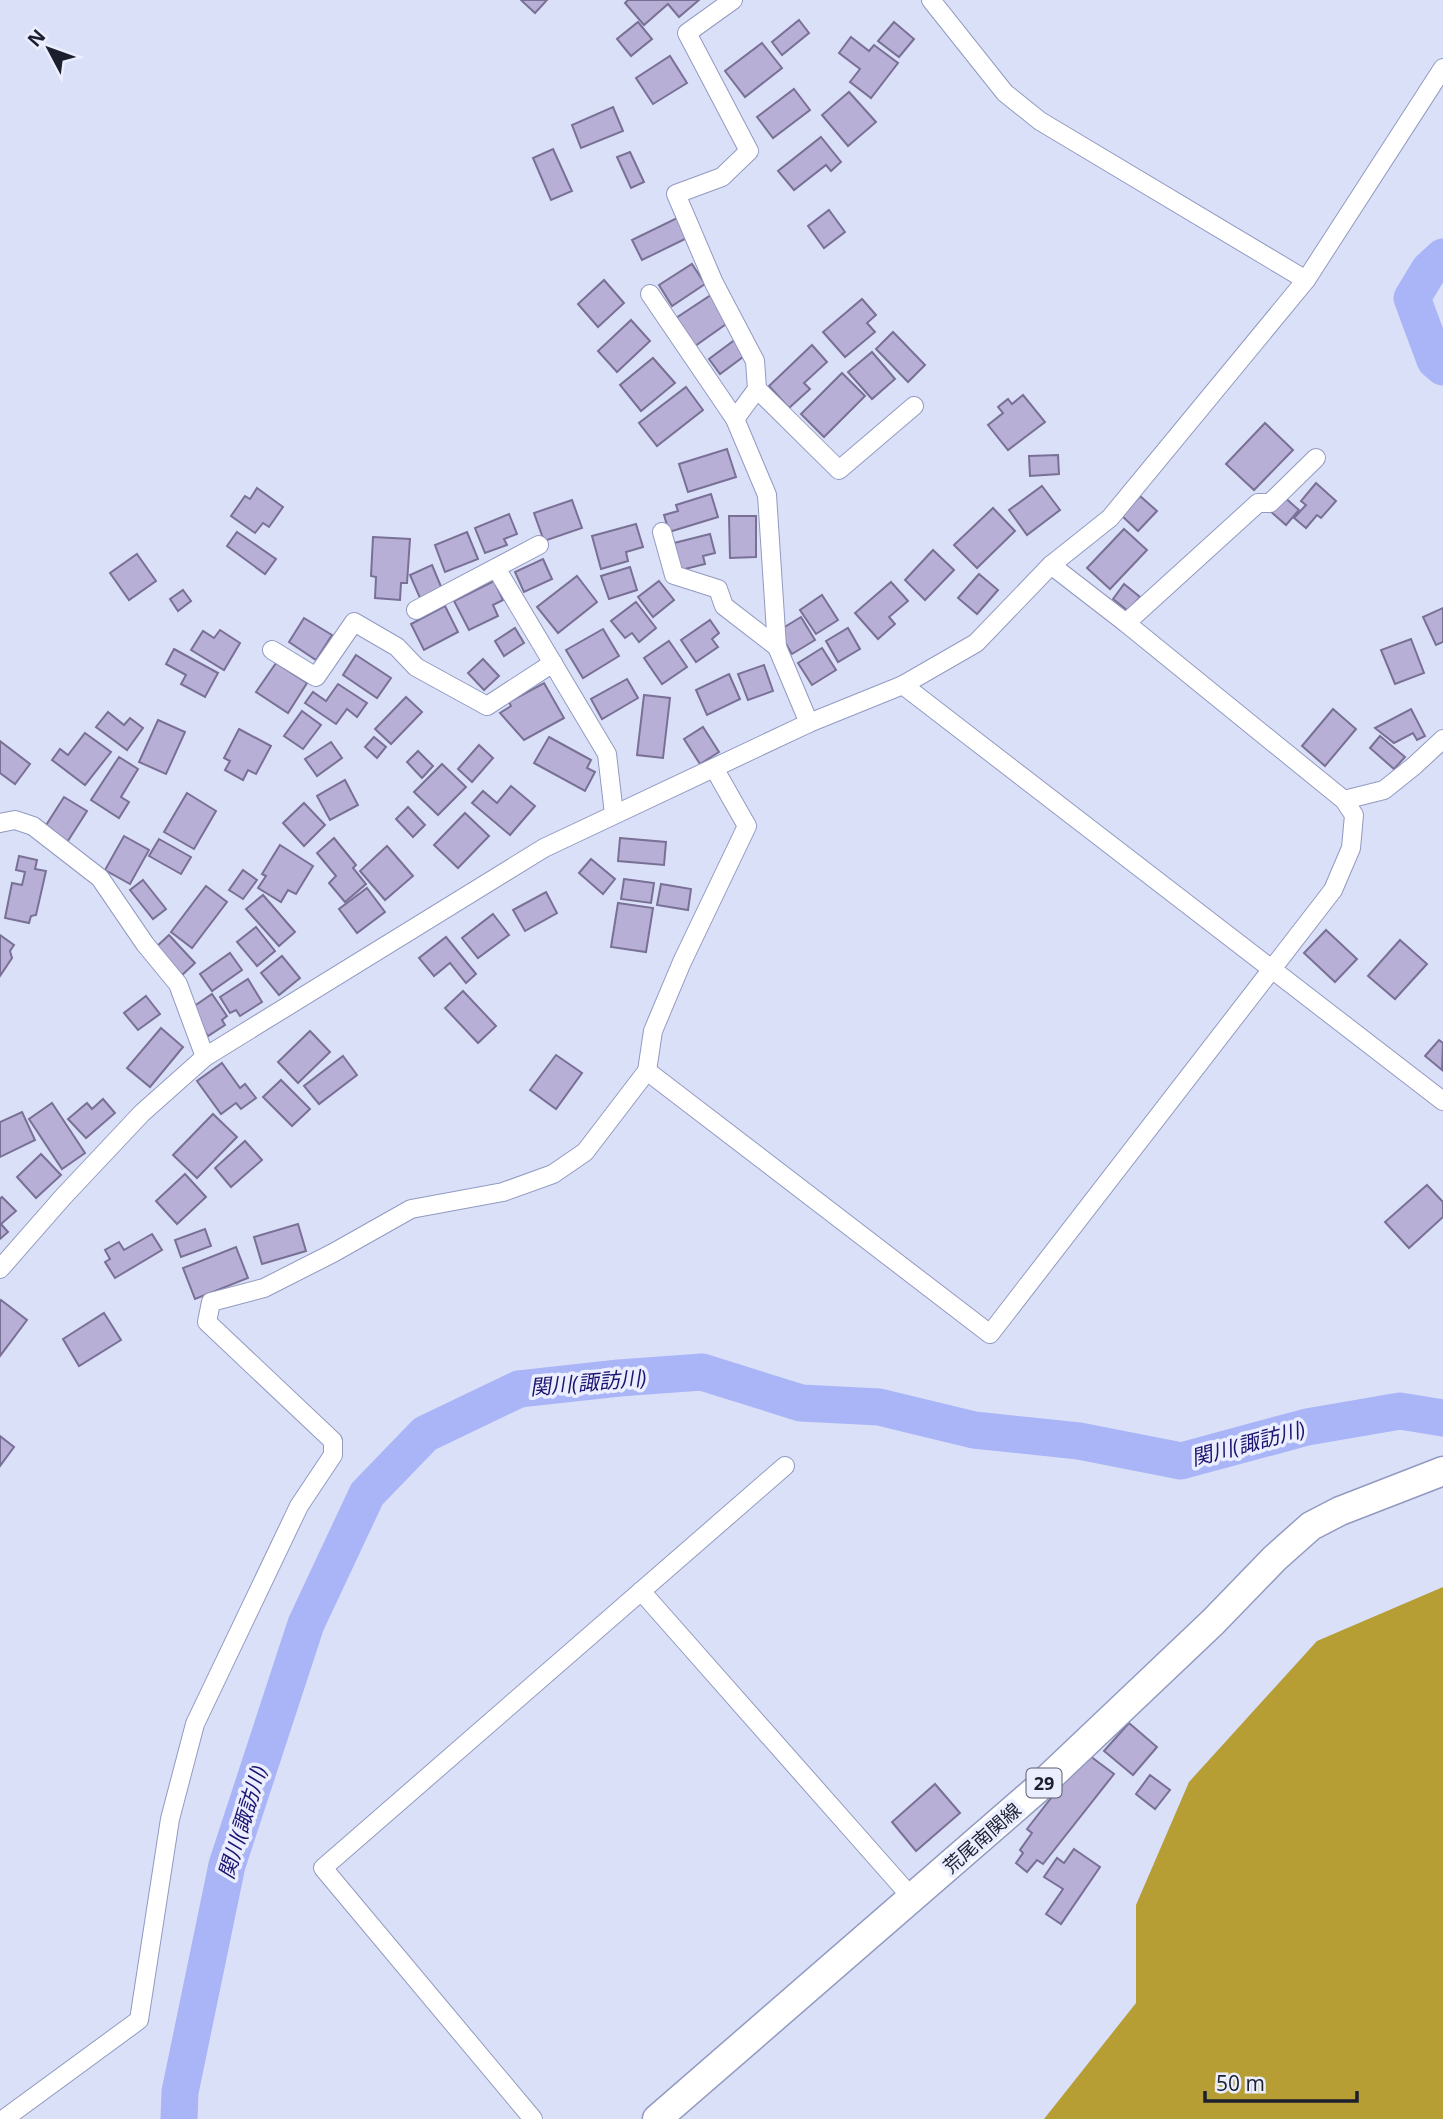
<svg xmlns="http://www.w3.org/2000/svg" width="1443" height="2119" viewBox="0 0 1443 2119" font-family="'Open Sans','Noto Sans JP',sans-serif">
<rect width="100%" height="100%" fill="#dbe0f9"/>
<!-- forest -->
<polygon fill="#b69e34" points="1443,1587 1443,2119 1044,2119 1136,2003 1136,1905 1189,1782 1317,1641"/>
<g fill="none" stroke-linecap="round" stroke-linejoin="round">
<!-- river -->
<g stroke="#a9b5f6" stroke-width="37">
<polyline points="1443,257 1429,270 1412,298 1435,360 1443,367"/>
<polyline points="179,2119 180,2092 227,1865 306,1624 367,1494 425,1434 519,1389 619,1378 702,1372 801,1403 879,1407 974,1430 1079,1441 1181,1461 1307,1427 1400,1411 1443,1418"/>
</g>
</g>
<!-- building -->
<g fill="#b8afd7" stroke="#797095" stroke-width="2">
<polygon points="521,0 547,0 535,13"/>
<polygon points="628,0 699,0 679,17 668,4 644,25 625,3"/>
<polygon points="799,20 809,33 782,55 772,42"/>
<polygon points="638,22 652,39 631,56 617,39"/>
<polygon points="894,22 914,39 899,57 878,41"/>
<polygon points="851,37 869,51 874,45 898,63 871,98 850,82 860,69 839,53"/>
<polygon points="762,43 782,68 745,97 725,71"/>
<polygon points="670,56 687,83 653,104 636,78"/>
<polygon points="794,89 810,110 773,138 757,117"/>
<polygon points="849,92 876,122 848,146 822,115"/>
<polygon points="613,107 623,131 581,148 572,125"/>
<polygon points="821,137 841,162 831,171 826,165 794,190 778,171"/>
<polygon points="553,149 572,191 551,200 533,158"/>
<polygon points="630,152 644,182 631,188 617,157"/>
<polygon points="829,210 845,232 824,248 808,226"/>
<polygon points="677,218 687,238 642,260 632,240"/>
<polygon points="692,264 705,284 672,306 659,285"/>
<polygon points="604,280 624,303 598,327 578,304"/>
<polygon points="711,295 729,322 695,346 676,318"/>
<polygon points="862,299 876,315 867,323 875,332 845,357 823,332"/>
<polygon points="631,320 650,341 617,372 598,351"/>
<polygon points="893,332 925,365 908,382 876,349"/>
<polygon points="736,339 747,354 720,374 709,359"/>
<polygon points="812,345 827,362 804,383 810,389 789,408 769,386"/>
<polygon points="872,352 895,379 872,399 848,372"/>
<polygon points="653,358 675,383 641,411 620,385"/>
<polygon points="842,373 865,396 824,437 801,414"/>
<polygon points="686,387 703,410 657,446 639,423"/>
<polygon points="1023,395 1045,422 1008,450 988,425 1003,413 998,407 1008,399 1012,404"/>
<polygon points="1265,423 1293,450 1254,490 1226,464"/>
<polygon points="727,449 736,477 688,492 679,464"/>
<polygon points="1058,455 1059,474 1030,476 1029,456"/>
<polygon points="1316,483 1336,501 1321,518 1317,515 1306,528 1294,518 1306,505 1301,501"/>
<polygon points="1042,486 1060,510 1027,535 1009,510"/>
<polygon points="257,488 283,507 269,527 263,523 255,533 231,516 245,496 250,499"/>
<polygon points="711,494 718,517 669,532 664,515 678,511 676,505"/>
<polygon points="1140,496 1157,511 1138,531 1122,516"/>
<polygon points="1283,496 1299,510 1286,525 1270,511"/>
<polygon points="572,500 582,528 544,541 534,513"/>
<polygon points="993,508 1015,531 977,568 954,545"/>
<polygon points="509,514 517,534 504,539 507,545 485,553 475,528"/>
<polygon points="729,516 756,516 756,557 730,558"/>
<polygon points="636,524 643,547 626,552 628,561 601,569 592,536"/>
<polygon points="1124,529 1147,550 1110,589 1087,568"/>
<polygon points="237,532 276,559 265,574 227,546"/>
<polygon points="467,532 478,559 445,572 435,545"/>
<polygon points="710,534 715,553 703,556 705,564 681,570 674,543"/>
<polygon points="373,537 410,539 407,583 401,583 400,600 375,598 376,577 371,576"/>
<polygon points="933,550 954,570 925,600 905,580"/>
<polygon points="137,554 156,581 129,600 110,573"/>
<polygon points="543,559 552,579 524,592 515,572"/>
<polygon points="432,565 442,589 420,598 410,575"/>
<polygon points="630,567 637,590 609,599 601,576"/>
<polygon points="979,574 998,590 977,614 958,598"/>
<polygon points="577,576 597,602 558,633 537,607"/>
<polygon points="494,581 503,600 493,605 498,616 469,630 454,601"/>
<polygon points="659,581 674,600 653,617 638,597"/>
<polygon points="891,582 908,601 889,617 895,624 878,639 855,613"/>
<polygon points="1124,584 1140,597 1128,611 1113,599"/>
<polygon points="183,590 191,601 178,611 170,599"/>
<polygon points="822,595 838,620 816,634 800,610"/>
<polygon points="636,602 656,628 639,642 632,633 625,638 611,621"/>
<polygon points="445,606 458,632 424,650 411,624"/>
<polygon points="1443,608 1443,642 1436,645 1423,617"/>
<polygon points="801,617 815,640 792,654 778,631"/>
<polygon points="304,618 332,635 316,660 289,642"/>
<polygon points="710,620 719,633 712,639 718,647 696,662 681,640"/>
<polygon points="515,628 524,643 504,656 495,641"/>
<polygon points="848,628 860,649 838,662 826,641"/>
<polygon points="603,629 619,656 583,678 566,650"/>
<polygon points="220,630 240,643 224,670 191,650 203,631 214,638"/>
<polygon points="1411,639 1424,673 1395,684 1381,650"/>
<polygon points="669,641 687,667 662,684 644,658"/>
<polygon points="822,648 836,670 812,685 798,663"/>
<polygon points="174,649 218,673 205,697 181,684 186,675 166,664"/>
<polygon points="356,655 391,678 377,698 343,675"/>
<polygon points="483,659 499,676 484,690 468,673"/>
<polygon points="276,663 307,683 288,713 256,692"/>
<polygon points="764,665 773,691 748,700 738,674"/>
<polygon points="729,674 740,699 707,715 696,690"/>
<polygon points="627,679 638,698 602,719 591,699"/>
<polygon points="544,683 564,718 524,740 500,713 511,706 509,702"/>
<polygon points="338,684 367,703 357,717 347,709 336,724 305,703 313,692 326,701"/>
<polygon points="644,695 670,698 663,758 637,755"/>
<polygon points="406,697 422,712 391,744 375,729"/>
<polygon points="1333,709 1356,729 1325,766 1302,746"/>
<polygon points="1411,709 1425,736 1417,740 1413,733 1394,743 1375,728"/>
<polygon points="302,711 321,725 303,749 284,736"/>
<polygon points="108,712 124,725 130,718 143,728 127,750 96,727"/>
<polygon points="158,720 185,732 166,774 139,762"/>
<polygon points="703,727 719,752 700,764 684,739"/>
<polygon points="239,729 271,746 256,774 248,770 243,780 225,770 230,761 224,758"/>
<polygon points="85,733 111,752 85,785 52,760 60,749 68,755"/>
<polygon points="1380,736 1405,757 1394,769 1370,748"/>
<polygon points="374,737 386,747 377,758 365,747"/>
<polygon points="549,737 591,760 587,768 595,772 585,791 534,763"/>
<polygon points="0,741 30,764 15,784 0,773"/>
<polygon points="331,742 342,758 317,776 305,759"/>
<polygon points="479,745 493,758 472,782 458,769"/>
<polygon points="418,751 433,766 422,778 407,762"/>
<polygon points="119,757 138,769 121,797 129,802 119,818 91,800"/>
<polygon points="442,764 466,787 438,815 414,792"/>
<polygon points="345,780 358,805 330,820 317,796"/>
<polygon points="511,786 535,806 510,835 472,803 483,791 497,803"/>
<polygon points="187,793 216,811 194,849 164,832"/>
<polygon points="64,797 87,811 66,844 43,830"/>
<polygon points="304,803 325,825 304,846 283,823"/>
<polygon points="408,807 425,825 413,837 396,819"/>
<polygon points="465,813 489,836 458,868 434,845"/>
<polygon points="124,836 149,850 130,884 105,870"/>
<polygon points="334,838 356,865 353,868 366,884 345,902 329,883 336,876 317,853"/>
<polygon points="620,838 666,842 664,865 618,861"/>
<polygon points="159,839 191,857 181,874 149,856"/>
<polygon points="280,845 313,866 296,894 288,890 281,902 258,888 266,876 262,874"/>
<polygon points="387,846 413,876 385,900 360,871"/>
<polygon points="19,856 37,860 35,869 46,871 36,915 31,916 29,923 5,918 12,883 22,885 25,872 16,870"/>
<polygon points="591,859 615,879 603,894 579,873"/>
<polygon points="243,870 257,880 243,899 229,890"/>
<polygon points="624,879 654,883 651,903 621,899"/>
<polygon points="143,880 166,909 153,919 130,890"/>
<polygon points="661,884 691,889 688,910 657,905"/>
<polygon points="206,886 227,902 192,948 171,932"/>
<polygon points="367,888 385,912 357,933 339,909"/>
<polygon points="546,892 557,913 525,931 513,910"/>
<polygon points="263,895 295,932 279,946 246,909"/>
<polygon points="618,903 653,908 646,952 611,947"/>
<polygon points="493,914 509,935 478,958 462,938"/>
<polygon points="256,927 275,951 257,966 237,942"/>
<polygon points="1326,930 1357,959 1335,982 1304,953"/>
<polygon points="0,935 14,945 10,951 12,958 0,976"/>
<polygon points="169,935 195,963 181,976 155,948"/>
<polygon points="446,937 476,974 466,983 450,963 434,976 419,958"/>
<polygon points="1400,940 1427,964 1395,999 1368,976"/>
<polygon points="230,953 242,970 212,991 200,974"/>
<polygon points="282,956 300,978 279,995 261,973"/>
<polygon points="248,979 262,1002 240,1016 236,1010 230,1013 220,997"/>
<polygon points="463,991 496,1026 478,1043 445,1008"/>
<polygon points="212,994 227,1016 222,1020 225,1025 208,1036 190,1009"/>
<polygon points="146,996 160,1014 138,1030 124,1013"/>
<polygon points="161,1028 183,1047 150,1087 127,1068"/>
<polygon points="310,1031 330,1052 298,1083 278,1062"/>
<polygon points="1439,1040 1443,1043 1442,1070 1425,1056"/>
<polygon points="556,1055 582,1073 556,1109 530,1090"/>
<polygon points="343,1056 357,1075 319,1104 304,1086"/>
<polygon points="222,1063 240,1088 245,1084 256,1098 241,1109 236,1103 221,1114 197,1081"/>
<polygon points="281,1080 310,1109 292,1126 263,1097"/>
<polygon points="103,1099 115,1113 86,1138 68,1119 87,1103 92,1109"/>
<polygon points="52,1103 85,1153 62,1169 29,1119"/>
<polygon points="22,1112 35,1140 0,1157 0,1122"/>
<polygon points="213,1114 237,1137 197,1178 173,1155"/>
<polygon points="245,1141 262,1160 231,1187 215,1168"/>
<polygon points="41,1154 61,1175 36,1198 17,1177"/>
<polygon points="185,1174 206,1197 177,1224 156,1201"/>
<polygon points="1427,1185 1443,1202 1443,1217 1409,1248 1385,1222"/>
<polygon points="2,1197 16,1211 1,1224 8,1232 0,1239 0,1199"/>
<polygon points="298,1224 306,1251 262,1264 254,1237"/>
<polygon points="205,1229 211,1246 181,1257 175,1240"/>
<polygon points="152,1234 162,1250 115,1278 105,1262 110,1259 105,1250 119,1242 124,1250"/>
<polygon points="236,1247 248,1278 195,1299 183,1268"/>
<polygon points="1,1300 27,1320 0,1356 0,1302"/>
<polygon points="104,1313 121,1340 79,1366 63,1339"/>
<polygon points="0,1436 14,1447 0,1466"/>
<polygon points="1129,1723 1157,1747 1133,1775 1104,1751"/>
<polygon points="1086,1753 1114,1774 1043,1864 1037,1860 1027,1872 1016,1863 1023,1853 1020,1850 1032,1833 1027,1829"/>
<polygon points="1150,1775 1170,1790 1155,1809 1136,1794"/>
<polygon points="935,1784 960,1813 916,1851 892,1822"/>
<polygon points="1074,1849 1100,1867 1061,1924 1046,1914 1063,1889 1044,1877 1057,1858 1064,1863"/>
</g>
<g fill="none" stroke-linecap="round" stroke-linejoin="round">
<defs>
<g id="minor">
<polyline points="733,0 687,33 749,151 722,177 676,194 714,283 755,361 757,389 735,419 767,495 777,647 809,723"/>
<polyline points="931,0 1005,93 1040,121 1306,280"/>
<polyline points="650,294 735,419"/>
<polyline points="757,389 839,470 914,406"/>
<polyline points="662,532 674,575 718,589 724,606 777,647"/>
<polyline points="496,568 607,754 614,814"/>
<polyline points="416,610 539,545"/>
<polyline points="1126,623 1258,503 1270,503 1316,458"/>
<polyline points="272,650 316,677 354,622 397,647 416,667 487,706 553,663"/>
<polyline points="903,685 1443,1101"/>
<polyline points="1344,800 1384,790 1414,766 1443,739"/>
<polyline points="0,823 15,820 33,826 100,878 145,944 178,984 205,1057"/>
<polyline points="647,1071 990,1334 1333,890 1351,848 1354,815 1344,800 1126,623 1051,565"/>
<polyline points="0,1269 63,1197 142,1113 205,1057 544,848 809,723 903,685 976,643 1051,565 1110,518 1306,280 1443,68"/>
<polyline points="641,1591 913,1899"/>
<polyline points="4,2119 139,2020 170,1819 195,1724 299,1506 333,1455 333,1441 207,1322 211,1302 264,1288 333,1253 411,1209 503,1192 553,1174 585,1152 647,1071 653,1031 682,962 747,826 714,768"/>
<polyline points="533,2119 323,1868 785,1466"/>
</g>
<polyline id="primary" points="657,2119 1036,1790 1213,1622 1275,1558 1311,1526 1340,1511 1443,1471"/>
</defs>
<!-- minor casing -->
<use href="#minor" stroke="#929ac1" stroke-width="20"/>
<!-- primary casing -->
<use href="#primary" stroke="#929ac1" stroke-width="31"/>
<!-- minor -->
<use href="#minor" stroke="#fff" stroke-width="18"/>
<!-- primary -->
<use href="#primary" stroke="#fff" stroke-width="28"/>
</g>
<g text-anchor="middle" dominant-baseline="central" stroke-width="7" stroke-linejoin="round" paint-order="stroke">
<!-- shield labels -->
<rect fill="#eaeeff" stroke="#5a5d6d" stroke-width="2" x="1026.5" y="1768.5" width="35" height="29" rx="5"/>
<g font-size="18" font-weight="bold" fill="#1c1f2e">
<text x="1044" y="1783">29</text>
</g>
<!-- street labels -->
<g font-size="19" fill="#1c1f2e" stroke="#eaeeff">
<text transform="translate(982 1838) rotate(-41)">荒尾南関線</text>
</g>
<!-- water labels -->
<g font-size="21" font-style="italic" fill="#1d1370" stroke="#eaeeff">
<text transform="translate(588 1382) rotate(-5)">関川(諏訪川)</text>
<text transform="translate(1248 1443) rotate(-15)">関川(諏訪川)</text>
<text transform="translate(242 1822) rotate(-73)">関川(諏訪川)</text>
</g>
</g>
<!-- north arrow -->
<g transform="translate(49 49) rotate(311)" stroke="#eaeeff" stroke-width="5" paint-order="stroke">
<path d="M0-5L12 26L0 18L-12 26Z" fill="#1c1f2e"/>
<text y="-10" font-size="19" font-weight="bold" text-anchor="middle" fill="#1c1f2e">N</text>
</g>
<!-- scale -->
<path d="M1205 2091v10h152v-10" fill="none" stroke="#1c1f2e" stroke-width="3.5"/>
<text x="1216" y="2091" font-size="21" fill="#1c1f2e" stroke="#eaeeff" stroke-width="5" paint-order="stroke">50 m</text>
</svg>
